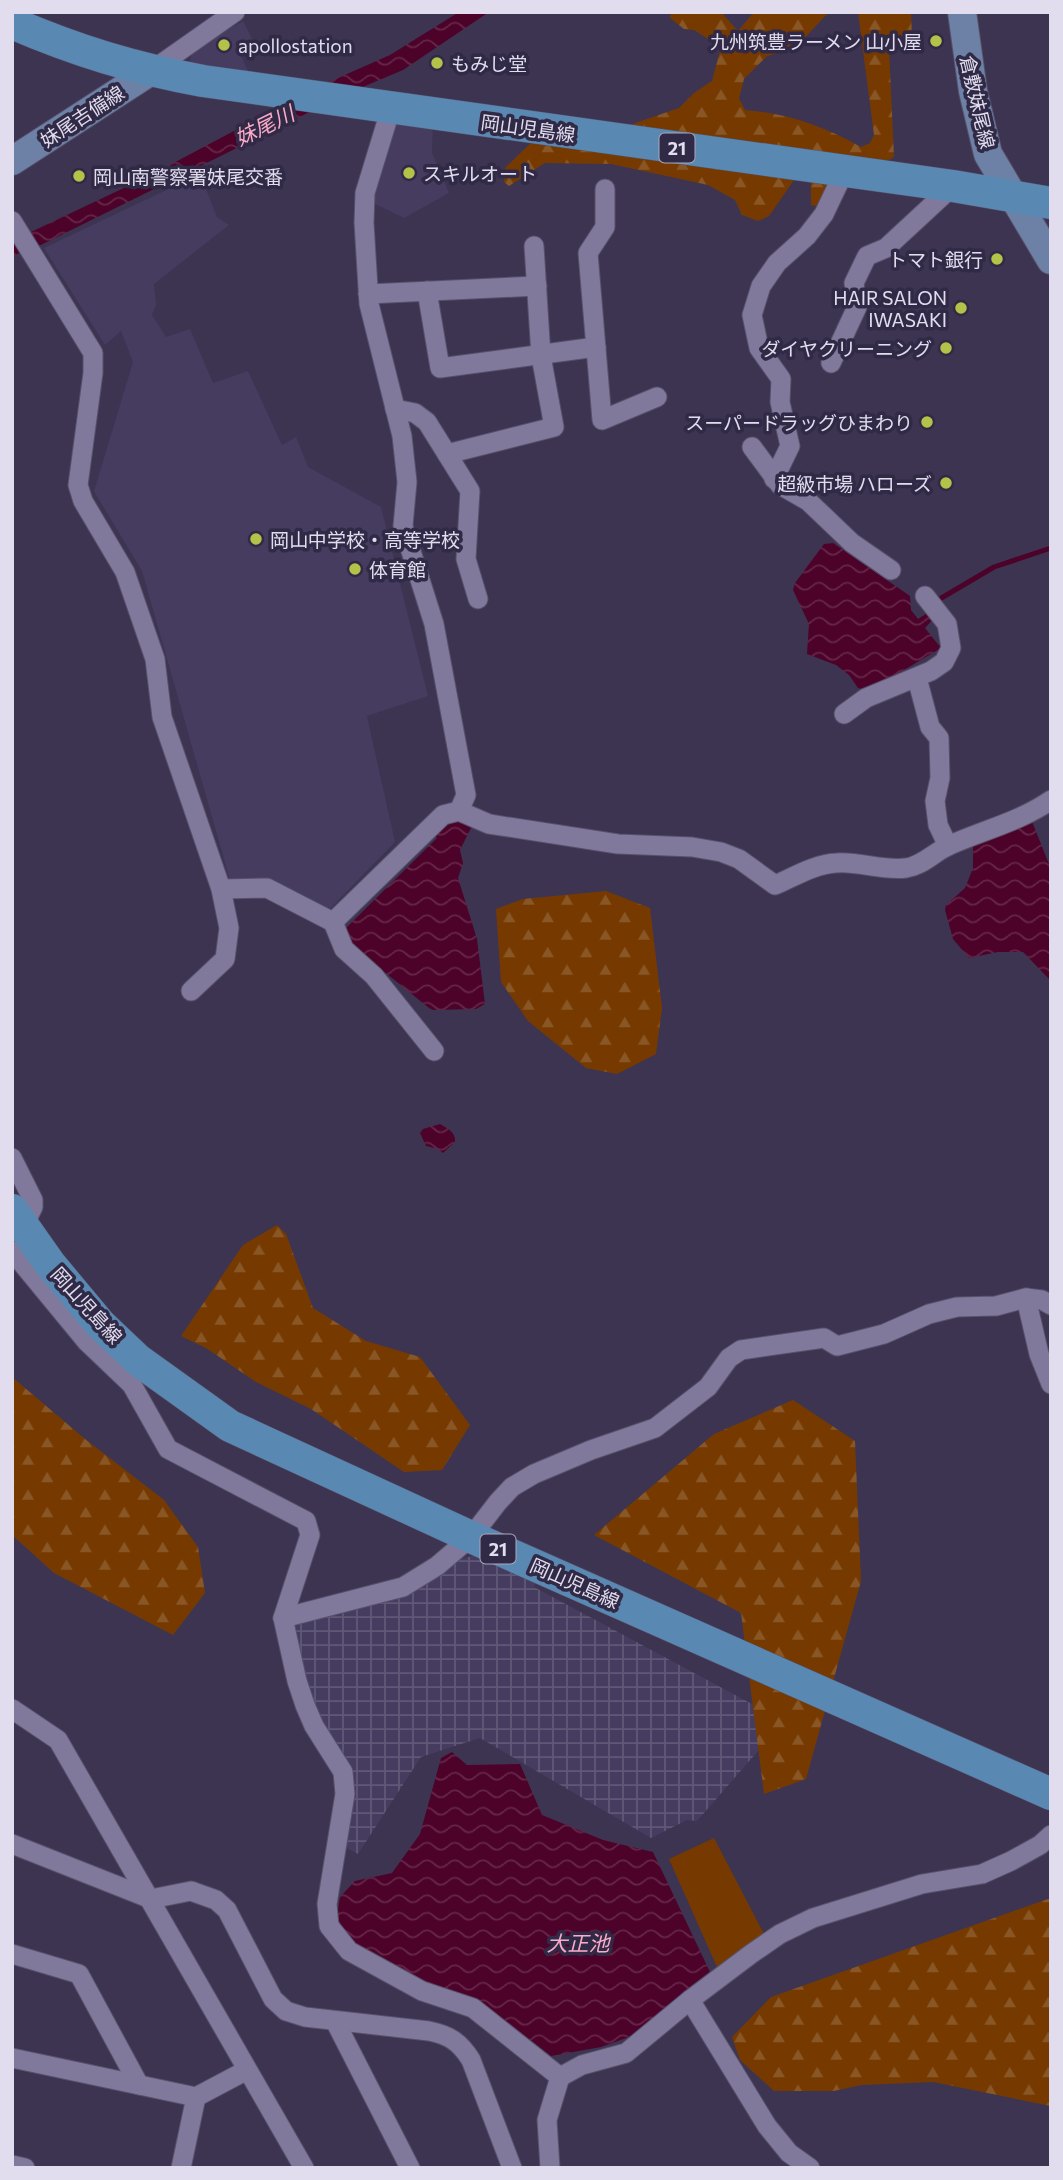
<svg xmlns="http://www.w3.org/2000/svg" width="1063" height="2180" viewBox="0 0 1063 2180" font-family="Commissioner,'Noto Sans JP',sans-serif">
<defs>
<pattern id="industrial-grid" width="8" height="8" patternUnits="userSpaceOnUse" patternTransform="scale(1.75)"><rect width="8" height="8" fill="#453c60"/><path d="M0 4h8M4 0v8" fill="none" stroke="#605877"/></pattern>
<pattern id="forest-firs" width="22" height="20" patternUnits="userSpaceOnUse" patternTransform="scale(1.75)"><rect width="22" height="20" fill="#763a00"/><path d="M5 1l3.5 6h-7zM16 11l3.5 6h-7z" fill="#895626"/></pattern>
<pattern id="water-waves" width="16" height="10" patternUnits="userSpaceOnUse" patternTransform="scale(1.75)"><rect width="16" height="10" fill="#4c0229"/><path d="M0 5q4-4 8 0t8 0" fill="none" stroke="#662648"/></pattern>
</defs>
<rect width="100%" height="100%" fill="#3c3451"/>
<!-- built -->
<g fill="#453c60">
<polygon points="243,21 253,41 239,52 251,77 189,65 193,50"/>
<polygon points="396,116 433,122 432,153 449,193 404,218 369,201"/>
<polygon points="200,174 217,217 229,225 154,284 156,305 152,315 166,337 190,329 213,383 248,371 282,445 296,437 308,467 381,507 428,696 367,716 395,842 329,910 230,880 142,571 94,491 133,362 121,331 105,345 44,248"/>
</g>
<!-- industrial -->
<polygon fill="url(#industrial-grid)" points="484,1553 538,1577 534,1587 780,1719 758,1751 697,1821 687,1820 651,1838 480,1738 421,1757 358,1854 341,1845 347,1813 291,1636 295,1620 452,1561"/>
<!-- forest -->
<g fill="url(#forest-firs)">
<path d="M 671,12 L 721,12 L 738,31 L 754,12 L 829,12 L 794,49 L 767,56 L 744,79 L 739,98 L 745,110 C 786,113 824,126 861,147 L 870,143 L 874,135 L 858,12 L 911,12 L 912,36 L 889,48 L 894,157 L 882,164 L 615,130 L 679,108 L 694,93 L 712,81 L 721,47 L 694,30 L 684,29 L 670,18 Z"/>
<polygon points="536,138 833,182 822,207 811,205 811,182 794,180 769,216 758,221 742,215 735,200 708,185 611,164 545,163 509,186 504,182 505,168"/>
<polygon points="606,891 650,908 662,1008 656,1054 617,1074 586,1068 528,1021 501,982 496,909 523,899"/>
<polygon points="277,1225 286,1234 313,1308 366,1341 420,1357 470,1425 442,1470 404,1472 311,1409 256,1382 206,1348 181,1336 243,1245"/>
<polygon points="12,1377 85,1439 164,1500 198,1547 205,1593 173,1635 54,1573 12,1535"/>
<polygon points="793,1400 855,1441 861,1581 806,1779 764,1794 741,1613 594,1535 714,1434"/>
<polygon points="1048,1899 1051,1900 1051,2106 933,2082 861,2085 834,2091 774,2091 740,2060 732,2037 771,1997"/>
</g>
<!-- park -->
<polygon fill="#763a00" points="714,1838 765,1936 717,1967 669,1859"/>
<!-- water -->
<g fill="url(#water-waves)">
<polygon points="459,12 489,12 403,70 346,94 43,244 12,256 12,241 149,176 313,89 390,55"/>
<polygon points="833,543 910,596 911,610 918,619 929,612 935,617 925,628 941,648 894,676 862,689 858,688 849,675 836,665 807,654 809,624 793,590 795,583 824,544"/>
<polygon points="446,819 473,824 460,850 463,863 458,878 477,939 485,1004 476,1009 433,1010 429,1008 350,944 346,928 437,838 434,834"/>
<polygon points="1031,819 1051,869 1051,981 1023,952 998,952 969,958 953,939 945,910 946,905 965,888 973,868 973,841"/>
<path d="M 440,1124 C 448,1129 456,1132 455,1142 L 443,1153 L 438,1149 L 426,1146 L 420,1133 L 423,1129 Z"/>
<polygon points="452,1752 467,1765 520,1764 542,1815 603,1840 653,1852 710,1972 632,2036 601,2047 551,2056 480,2001 422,1985 350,1945 337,1916 340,1897 355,1881 392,1873 420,1834 441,1758"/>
</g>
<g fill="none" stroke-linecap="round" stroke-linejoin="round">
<!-- stream -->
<polyline stroke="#4c0229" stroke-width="5" points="939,602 938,600 994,567 1051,548"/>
<defs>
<g id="minor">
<polyline points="151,71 235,12"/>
<polyline points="605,189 605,227 588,253 602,420 657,397"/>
<polyline points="12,221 93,353 93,373 78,485 83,501 125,572 155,659 162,717 221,889 229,928 225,959 191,991"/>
<polyline points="427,291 440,368 596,347"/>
<polyline points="368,294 537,286"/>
<polyline points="831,363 857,307 854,283 867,256 886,248 953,186"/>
<polyline points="395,409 415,413 427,422 470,491 466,559 478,599"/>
<polyline points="752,447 780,485 808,501 852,543 891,570"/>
<polyline points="447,454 554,427 541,356 534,246"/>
<polyline points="774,479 790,446 780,402 781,379 759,348 752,315 761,286 777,263 807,236 824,214 844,172"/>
<polyline points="917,678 930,727 939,738 940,778 935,801 938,825 948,846"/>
<polyline points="844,714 866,698 931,671 944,662 951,648 947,624 925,596"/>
<path d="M 459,811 L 489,824 L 618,844 L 692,847 L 721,852 L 739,859 L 775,885 C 794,877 815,864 836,863 C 859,861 882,871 906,868 C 922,866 933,853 948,846 C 983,830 1019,822 1051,800"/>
<polyline points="221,889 267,888 333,922 443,815 459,811 466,795 434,624 403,526 407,482 402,436 369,304 364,223 365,193 391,108"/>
<polyline points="333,922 344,949 374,976 434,1051"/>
<polyline points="12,1158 33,1200 33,1207 20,1233"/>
<polyline points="12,1251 87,1342 132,1385 168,1449 306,1521 310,1535 283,1618 297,1681 305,1705 314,1726 343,1772 345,1794 327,1904 329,1926 349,1951 422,1991 473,2008 560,2077"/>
<polyline points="1026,1298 1039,1354 1051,1384"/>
<polyline points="283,1618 403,1587 437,1566 471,1537 498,1502 512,1487 534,1474 591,1450 655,1428 708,1387 729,1358 741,1350 824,1338 837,1346 884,1334 929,1314 957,1307 996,1306 1026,1298 1042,1300 1051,1305"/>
<polyline points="12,1709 58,1740 304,2168"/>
<path d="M 12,1844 L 151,1899 L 191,1891 L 216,1900 L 227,1910 L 273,1999 L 286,2011 L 305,2017 L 429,2031 C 449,2035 460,2042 471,2060 L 512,2168"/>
<polyline points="12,1954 79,1974 139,2085"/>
<polyline points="690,2000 767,2126 789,2153 810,2168"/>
<polyline points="335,2021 410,2168"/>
<polyline points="12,2058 196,2097 247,2070"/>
<polyline points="12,2165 25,2168"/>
<polyline points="181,2168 196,2097"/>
<polyline points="550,2168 547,2120 560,2077 582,2065 626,2053 690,2000 751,1954 780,1934 813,1918 922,1884 982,1874 1011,1861 1040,1845 1051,1835"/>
</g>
<g id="secondary">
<polyline points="962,12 973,91 988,154 1051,260"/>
<polyline points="12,161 151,71"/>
</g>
<g id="primary">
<path d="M 12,23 C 77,51 133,68 203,81 L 953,186 L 1051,203"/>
<polyline points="12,1210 50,1264 100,1324 138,1360 230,1426 471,1537 1051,1794"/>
</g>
</defs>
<!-- minor casing -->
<use href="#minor" stroke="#58516a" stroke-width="21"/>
<!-- secondary casing -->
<use href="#secondary" stroke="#58516a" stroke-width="30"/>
<!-- primary casing -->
<use href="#primary" stroke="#58516a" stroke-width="33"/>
<!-- minor -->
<use href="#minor" stroke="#81799b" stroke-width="19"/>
<!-- secondary -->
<use href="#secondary" stroke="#6d81a6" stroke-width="28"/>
<!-- primary -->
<use href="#primary" stroke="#5989b2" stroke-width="32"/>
</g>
<!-- markers -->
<g fill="#b4c24a" stroke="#312a46" stroke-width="2.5">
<circle cx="936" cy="41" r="7"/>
<circle cx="224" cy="45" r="7"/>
<circle cx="437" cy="63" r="7"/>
<circle cx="409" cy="173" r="7"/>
<circle cx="79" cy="176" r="7"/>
<circle cx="997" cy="259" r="7"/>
<circle cx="961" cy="308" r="7"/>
<circle cx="946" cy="348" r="7"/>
<circle cx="927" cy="422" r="7"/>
<circle cx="946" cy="483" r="7"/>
<circle cx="256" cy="539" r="7"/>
<circle cx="355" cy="569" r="7"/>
</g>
<g text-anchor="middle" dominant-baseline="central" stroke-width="7" stroke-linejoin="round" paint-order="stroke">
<!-- shield labels -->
<g fill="#312a46" stroke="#aca7bc" stroke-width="2">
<rect x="659.5" y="133.5" width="35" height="29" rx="5"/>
<rect x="480.5" y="1534.5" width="35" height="29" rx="5"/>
</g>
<g font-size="18" font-weight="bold" fill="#e1ddef">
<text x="677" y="148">21</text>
<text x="498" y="1549">21</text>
</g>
<!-- poi labels -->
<g font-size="19" fill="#e1ddef" stroke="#312a46" text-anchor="end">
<text x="922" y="41">九州筑豊ラーメン 山小屋</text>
<text x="238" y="45" text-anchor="start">apollostation</text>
<text x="451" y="63" text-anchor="start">もみじ堂</text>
<text x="423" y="173" text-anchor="start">スキルオート</text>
<text x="93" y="176" text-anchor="start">岡山南警察署妹尾交番</text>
<text x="983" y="259">トマト銀行</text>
<text x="947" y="297">HAIR SALON<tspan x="947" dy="22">IWASAKI</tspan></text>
<text x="932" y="348">ダイヤクリーニング</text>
<text x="913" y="422">スーパードラッグひまわり</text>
<text x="932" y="483">超級市場 ハローズ</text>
<text x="270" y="539" text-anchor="start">岡山中学校・高等学校</text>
<text x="369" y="569" text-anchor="start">体育館</text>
</g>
<!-- street labels -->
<g font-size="19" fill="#e1ddef" stroke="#312a46">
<text transform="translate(978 102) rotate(77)">倉敷妹尾線</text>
<text transform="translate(82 116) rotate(-33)">妹尾吉備線</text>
<text transform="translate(528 128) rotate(8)">岡山児島線</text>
<text transform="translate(87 1305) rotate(48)">岡山児島線</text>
<text transform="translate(575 1583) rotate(24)">岡山児島線</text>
</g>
<!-- water labels -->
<g font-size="21" font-style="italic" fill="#fbabc9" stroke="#312a46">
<text transform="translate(264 125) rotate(-26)">妹尾川</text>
<text x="578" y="1942">大正池</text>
</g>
</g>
<!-- border -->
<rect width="1063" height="2180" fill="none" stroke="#e1ddef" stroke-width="28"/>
</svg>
